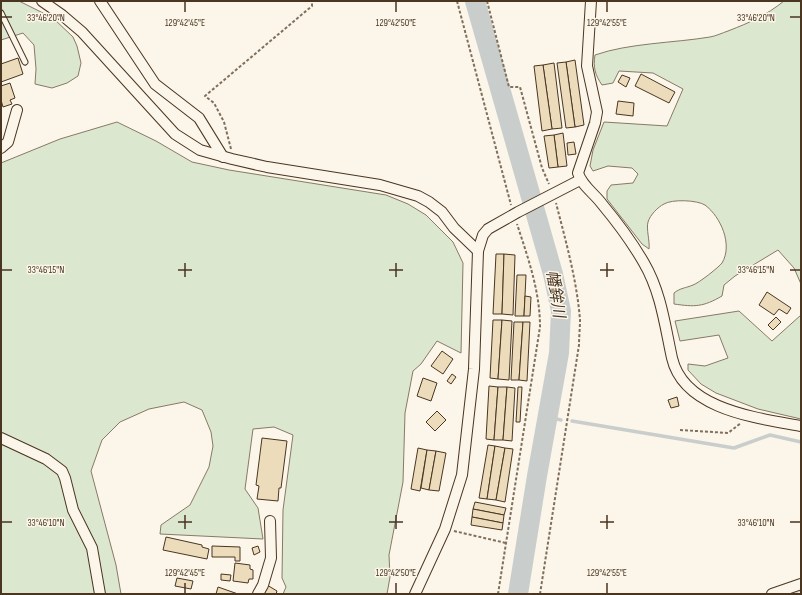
<svg xmlns="http://www.w3.org/2000/svg" width="802" height="595" viewBox="0 0 802 595" font-family="'Sofia Sans Condensed','Noto Sans JP',sans-serif">
<rect width="100%" height="100%" fill="#fbf6e9"/>
<!-- green -->
<g fill="#dce7d0" stroke="#887966">
<polygon points="1,1 19,1 53,18 73,37 77,46 81,63 78,76 67,83 52,88 35,84 36,69 34,45 23,33 1,40"/>
<path d="M 784,1 L 801,1 L 801,284 L 794,268 L 778,250 L 735,276 L 724,285 L 722,296 C 703,307 695,307 674,304 L 674,293 C 680,288 686,288 693,285 C 699,283 719,267 722,263 C 733,245 721,217 705,205 C 697,200 672,199 664,204 C 658,207 650,215 648,222 C 646,229 650,241 649,249 L 642,244 L 607,199 L 607,191 L 611,185 L 633,183 L 638,174 L 632,168 L 608,166 L 593,171 L 590,166 L 593,150 L 604,122 L 667,126 L 683,89 L 653,73 L 619,71 L 613,83 L 602,85 C 595,75 593,67 595,55 C 629,43 674,43 710,37 C 716,36 722,33 728,31 C 751,22 765,16 784,1 Z"/>
<polygon points="117,122 156,141 192,162 229,170 386,195 408,204 426,215 453,242 463,263 461,353 437,341 421,364 413,371 405,413 403,482 389,555 390,577 387,594 283,594 286,587 282,578 283,510 293,435 274,427 253,429 245,489 258,508 263,539 160,534 161,525 190,505 209,467 213,446 211,432 202,410 184,402 149,409 120,422 102,440 91,471 116,565 121,594 1,594 1,163 60,139"/>
<polygon points="739,311 772,341 801,315 801,419 758,409 716,393 701,384 688,370 688,364 705,366 728,358 719,335 680,341 675,321"/>
</g>
<g fill="none" stroke-linecap="round" stroke-linejoin="round">
<!-- stream -->
<g stroke="#c9cecd" stroke-width="3.5">
<polyline points="547,417 561,420"/>
<polyline points="572,421 734,448 770,435 801,442"/>
<polyline points="788,593 801,590"/>
</g>
<!-- river -->
<polyline stroke="#c9cecd" stroke-width="20" points="475,1 553,274 561,311 559,353 537,476 518,594"/>
</g>
<!-- building -->
<g fill="#ecdcbc" stroke="#4a3520">
<polygon points="18,58 23,74 1,82 1,64"/>
<polygon points="575,60 584,125 575,127 566,62"/>
<polygon points="566,62 575,127 566,128 557,63"/>
<polygon points="554,63 562,128 552,129 543,65"/>
<polygon points="543,65 552,129 542,131 534,66"/>
<polygon points="641,74 675,92 669,103 635,86"/>
<polygon points="622,75 630,78 626,87 618,82"/>
<polygon points="10,83 15,98 10,100 12,104 3,107 1,100 1,86"/>
<polygon points="618,101 634,103 633,116 616,114"/>
<polygon points="563,133 567,166 558,167 554,135"/>
<polygon points="554,135 558,167 549,168 544,136"/>
<polygon points="574,142 576,154 568,155 567,143"/>
<polygon points="496,254 504,254 502,314 493,314"/>
<polygon points="504,254 515,255 513,315 502,314"/>
<polygon points="517,275 526,275 524,316 515,316"/>
<polygon points="767,292 791,308 787,314 779,309 774,315 759,305"/>
<polygon points="525,296 531,297 530,316 524,316"/>
<polygon points="776,317 781,322 773,330 768,325"/>
<polygon points="493,320 502,320 498,379 490,378"/>
<polygon points="502,320 512,321 509,380 498,379"/>
<polygon points="514,322 523,322 519,380 511,380"/>
<polygon points="523,322 530,322 527,381 519,380"/>
<polygon points="442,351 453,359 443,374 431,366"/>
<polygon points="452,374 456,377 451,384 447,381"/>
<polygon points="423,378 437,383 431,401 417,396"/>
<polygon points="489,386 498,387 494,440 486,439"/>
<polygon points="498,387 507,387 503,440 494,440"/>
<polygon points="507,387 515,388 512,441 503,440"/>
<polygon points="518,387 522,387 520,422 516,422"/>
<polygon points="677,397 679,406 671,408 668,400"/>
<polygon points="437,411 446,420 435,431 426,422"/>
<polygon points="262,438 287,441 281,488 279,488 278,501 257,499 259,486 256,485"/>
<polygon points="488,445 495,446 487,499 479,498"/>
<polygon points="495,446 505,448 496,500 487,499"/>
<polygon points="418,448 427,450 420,491 411,489"/>
<polygon points="505,448 513,449 505,502 496,500"/>
<polygon points="427,450 436,451 429,490 421,488"/>
<polygon points="436,451 446,453 439,491 429,490"/>
<polygon points="475,502 506,508 504,515 473,509"/>
<polygon points="473,509 504,515 503,523 472,517"/>
<polygon points="472,517 503,523 502,530 471,525"/>
<polygon points="166,537 202,545 202,547 209,549 207,559 163,550"/>
<polygon points="212,546 240,547 240,561 235,561 235,557 212,557"/>
<polygon points="258,546 260,552 254,555 252,548"/>
<polygon points="235,563 250,565 250,569 253,570 253,579 249,579 248,583 233,581"/>
<polygon points="221,574 231,575 230,581 221,580"/>
<polygon points="177,578 193,581 191,589 175,586"/>
<polygon points="267,585 277,591 276,594 263,594"/>
<polygon points="218,587 238,594 216,594"/>
</g>
<g fill="none" stroke-linecap="round" stroke-linejoin="round">
<defs>
<polyline id="lane" points="1,13 25,62"/>
<g id="street">
<polyline points="42,1 62,15 82,32 175,134 200,150 232,159 267,167 380,185 418,196 429,202 442,212 454,228 478,251"/>
<polyline points="100,1 155,84 199,118 223,157"/>
<path d="M 591,1 L 587,66 L 597,112 L 595,123 L 578,173 C 582,186 594,193 602,204 C 617,222 632,242 644,263 C 661,292 665,326 672,358 C 684,410 758,418 801,426"/>
<polyline points="1,148 8,142 17,110"/>
<polyline points="1,438 46,459 62,471 65,478 73,510 92,548 100,594"/>
<polyline points="258,594 263,585 271,558 270,521"/>
<polyline points="415,594 445,529 462,475 474,369 478,251 483,235 488,229 518,212 580,180"/>
<polyline points="772,594 801,584"/>
</g>
</defs>
<!-- lane casing -->
<use href="#lane" stroke="#4a3520" stroke-width="7"/>
<!-- street casing -->
<use href="#street" stroke="#4a3520" stroke-width="12"/>
<!-- path -->
<g stroke="#7f6f5c" stroke-width="2" stroke-dasharray="3 2" stroke-linecap="butt">
<polyline points="457,1 511,205"/>
<polyline points="487,1 509,87 520,87 542,168 549,184"/>
<polyline points="231,149 224,122 214,103 205,96 312,6 312,1"/>
<polyline points="680,430 728,433 741,423"/>
<polyline points="454,531 506,543"/>
<path d="M 498,594 L 540,327 C 540,291 528,258 517,224"/>
<path d="M 540,594 L 579,345 C 579,337 580,328 580,320 C 577,281 566,242 556,203"/>
</g>
<!-- lane -->
<use href="#lane" stroke="#fbf6e9" stroke-width="5"/>
<!-- street -->
<use href="#street" stroke="#fbf6e9" stroke-width="10"/>
</g>
<!-- ticks -->
<path fill="none" stroke="#4a3520" stroke-width="1.5" d="M 185,2 L 185,12M 396,2 L 396,12M 607,2 L 607,12M 2,17 L 12,17M 790,17 L 800,17M 185,263 L 185,277M 396,263 L 396,277M 607,263 L 607,277M 2,270 L 12,270M 178,270 L 192,270M 389,270 L 403,270M 600,270 L 614,270M 790,270 L 800,270M 185,515 L 185,529M 396,515 L 396,529M 607,515 L 607,529M 2,522 L 12,522M 178,522 L 192,522M 389,522 L 403,522M 600,522 L 614,522M 790,522 L 800,522M 185,583 L 185,593M 396,583 L 396,593M 607,583 L 607,593"/>
<g text-anchor="middle" dominant-baseline="central" stroke-width="3" stroke-linejoin="round" paint-order="stroke">
<!-- water labels -->
<g font-size="16" font-style="italic" fill="#4a3520" stroke="#fbf6e9">
<text transform="translate(555 294) rotate(81)">幡鉾川</text>
</g>
</g>
<g font-size="10" text-anchor="middle" fill="#4a3520" stroke="#fbf6e9" stroke-width="3" stroke-linejoin="round" paint-order="stroke">
<text x="46" y="21">33°46'20"N</text>
<text x="756" y="21">33°46'20"N</text>
<text x="185" y="26">129°42'45"E</text>
<text x="396" y="26">129°42'50"E</text>
<text x="607" y="26">129°42'55"E</text>
<text x="46" y="273">33°46'15"N</text>
<text x="756" y="273">33°46'15"N</text>
<text x="46" y="526">33°46'10"N</text>
<text x="756" y="526">33°46'10"N</text>
<text x="185" y="576">129°42'45"E</text>
<text x="396" y="576">129°42'50"E</text>
<text x="607" y="576">129°42'55"E</text>
</g>
<!-- border -->
<rect width="802" height="595" fill="none" stroke="#4a3520" stroke-width="4"/>
</svg>
